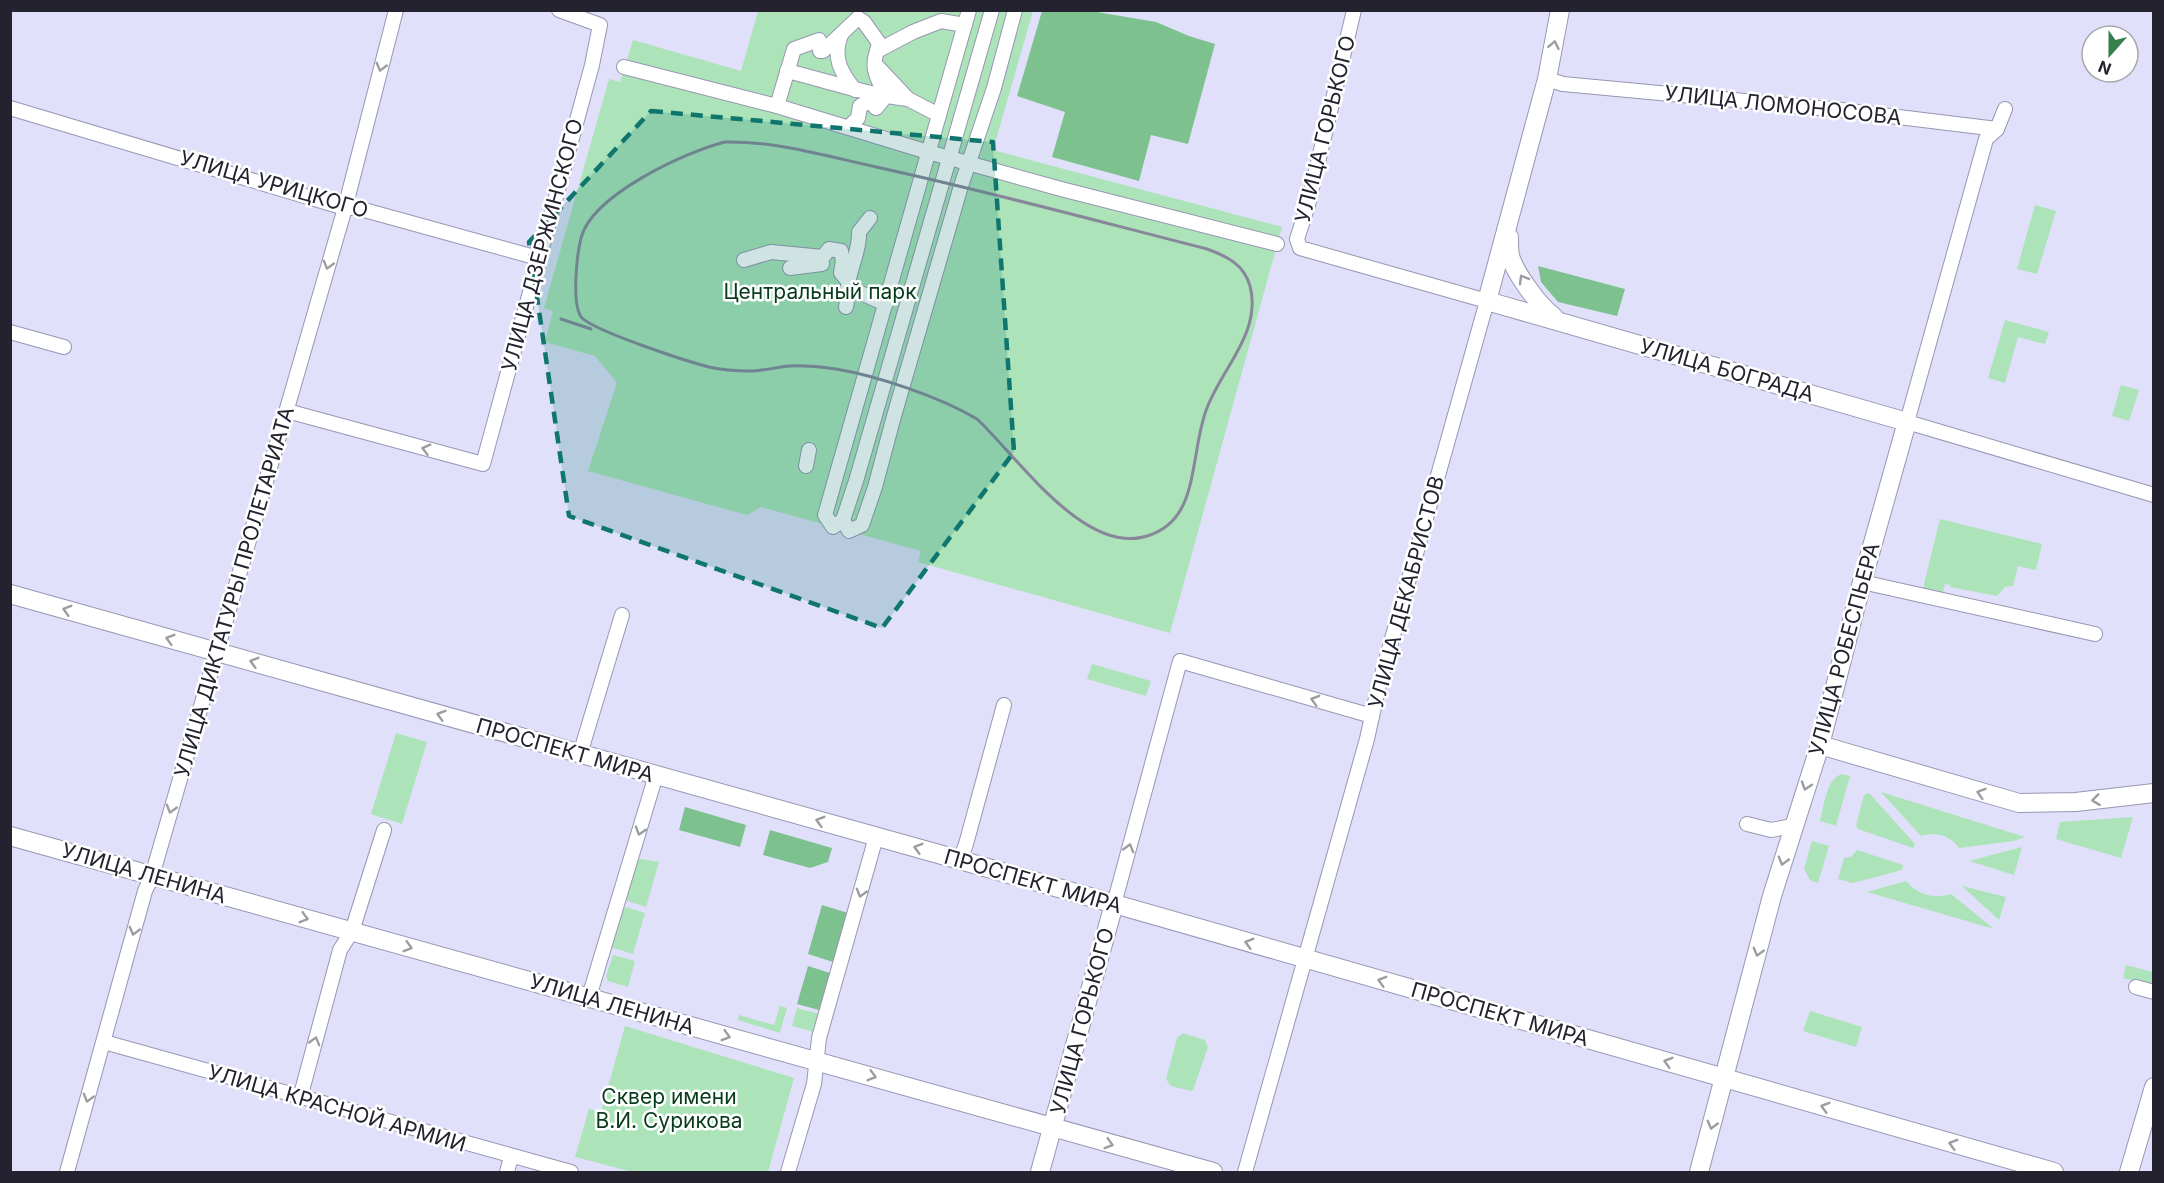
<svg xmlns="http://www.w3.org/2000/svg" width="2164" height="1183" viewBox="0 0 2164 1183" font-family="Inter,sans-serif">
<rect width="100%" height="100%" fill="#e1e0fa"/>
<!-- green -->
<g fill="#ace3b9">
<polygon points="758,11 1033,11 993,150 1282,227 1170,633 918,562 921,551 761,507 747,515 588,471 617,383 595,356 545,342 553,311 544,308 609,79 620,82 633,40 741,71"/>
<polygon points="2035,205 2056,211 2037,274 2017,269"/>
<polygon points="2005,320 2049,332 2045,344 2018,337 2005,383 1988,378"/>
<polygon points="2121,385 2139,390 2129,421 2112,416"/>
<polygon points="1940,519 2042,544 2036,570 2018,566 2013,586 2005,587 1997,596 1950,587 1950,585 1945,584 1943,593 1923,588"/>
<polygon points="1092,664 1151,681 1146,696 1087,679"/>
<polygon points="396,733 427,742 402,824 371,814"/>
<path d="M 1842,774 L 1850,776 L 1836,826 L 1820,821 C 1824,806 1826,779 1842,774 Z"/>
<path d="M 1881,792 L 2025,837 L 2014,841 L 1959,848 C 1949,835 1937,832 1921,836 Z"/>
<polygon points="1869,793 1915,844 1913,848 1858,829 1856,825 1864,795"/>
<polygon points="2133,817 2121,858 2056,839 2060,822"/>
<polygon points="1812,841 1829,846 1818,883 1810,880 1804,869"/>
<polygon points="2022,847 2014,875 1969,861"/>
<polygon points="1857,850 1903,865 1902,870 1853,883 1838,879 1844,858 1851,857"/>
<polygon points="641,859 659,862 646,907 625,900 636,862"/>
<path d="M 1906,881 C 1918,895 1933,899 1951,894 L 1994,929 L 1867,892 Z"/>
<polygon points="1962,886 2006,897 1999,920"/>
<polygon points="626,907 645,913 633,954 610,947 621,911"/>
<polygon points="613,955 635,961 628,987 608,981 606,976"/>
<polygon points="2126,965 2153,972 2153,986 2123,978"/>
<polygon points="780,1006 787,1008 780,1033 738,1020 739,1015 774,1025"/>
<polygon points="797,1008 819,1014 814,1032 792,1026"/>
<polygon points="1810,1011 1862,1027 1856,1047 1803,1031"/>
<polygon points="625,1026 794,1078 768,1172 633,1172 575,1157 589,1109 601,1112"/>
<polygon points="1183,1033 1205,1040 1208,1047 1193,1090 1190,1091 1171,1086 1166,1079 1177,1038"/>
</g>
<!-- forest -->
<g fill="#7dc18f">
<polygon points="1042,11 1091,11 1156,22 1189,36 1215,44 1188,144 1151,135 1139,181 1052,157 1065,112 1017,96"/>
<polygon points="1538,266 1625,289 1617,316 1558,302 1541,282"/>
<polygon points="685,807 746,825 740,847 679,830"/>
<polygon points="770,830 832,848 828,862 810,868 763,855"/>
<polygon points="822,905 848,913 833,962 808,954"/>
<polygon points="808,966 830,973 819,1010 797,1004"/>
</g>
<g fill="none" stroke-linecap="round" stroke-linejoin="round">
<defs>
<g id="minor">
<polyline points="969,10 825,515 833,527 843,520 849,531 862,525 875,487 894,416 961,186 994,88 1015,10"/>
<path d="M 841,35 C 832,57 841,73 855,90"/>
<polyline points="877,66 908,99 939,115"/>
<polyline points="624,67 777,106 928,152 1061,189 1277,244"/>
<path d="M 787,71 C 828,81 867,95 908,99"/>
<polyline points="1547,79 1563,84 1841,110 1997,129"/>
<polyline points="777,106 794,49 819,40 821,45 820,51 823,51 858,18 864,22 879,43 877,51"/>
<polyline points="10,108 345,208 357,208 538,258"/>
<polyline points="2005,109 1997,129 1986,139 1907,422 2154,495"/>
<path d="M 849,127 L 858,118 L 860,106 L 870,101 L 876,108 L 885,97 C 879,78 870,71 877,51 L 913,32 L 941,21 L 965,25"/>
<polyline points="744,260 771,252 823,257 829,249 841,251 843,261 841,273 848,281"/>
<polyline points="790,268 822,264"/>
<polyline points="849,288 886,304"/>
<path d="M 846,307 C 848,298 847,287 849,279 C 852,263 860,248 859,232 L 870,218"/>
<polyline points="10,332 64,347"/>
<polyline points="287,411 483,464 592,65 600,25 559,10"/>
<polyline points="806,466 809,450"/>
<polyline points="843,520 856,481 992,10"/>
<polyline points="1862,582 2095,634"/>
<polyline points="580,754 622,615"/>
<polyline points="1747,824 1771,830 1793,826"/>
<polyline points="960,860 966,844 1004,705"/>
<polyline points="1114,904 1180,661 1372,716"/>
<polyline points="2136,987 2154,992"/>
<polyline points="589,997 656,775"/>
<polyline points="104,1042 571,1172"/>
<polyline points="300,1098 340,950 352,931 384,830"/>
<polyline points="67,1172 145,891 152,876 345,208 396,10"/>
<polyline points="507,1172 511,1157"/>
<polyline points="788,1172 814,1084 819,1038 876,837"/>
<polyline points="1245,1172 1367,739 1378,689 1487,301 1300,248 1297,239 1308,205 1354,10"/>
</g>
<g id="major">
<polyline points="1560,10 1547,79 1487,301 1907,422 1862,582 1820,745 1772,896 1699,1172"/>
<path d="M 1509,237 C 1509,242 1509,250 1510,256 C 1515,273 1539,306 1554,317"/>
<polyline points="10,594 960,860 2054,1172"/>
<polyline points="1820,745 2019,803 2076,802 2154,793"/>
<polyline points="10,836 1213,1172"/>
<polyline points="1040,1172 1114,904"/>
<polyline points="2129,1172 2154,1087"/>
</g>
</defs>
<!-- minor casing -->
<use href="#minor" stroke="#9796b3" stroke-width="16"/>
<!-- major casing -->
<use href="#major" stroke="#9796b3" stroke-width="20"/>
<!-- minor -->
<use href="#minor" stroke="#fff" stroke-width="14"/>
<!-- major -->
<use href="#major" stroke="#fff" stroke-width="18"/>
<!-- rail -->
<g stroke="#87869a" stroke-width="3">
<path d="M 725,142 C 776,141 826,156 876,167 C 987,191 1097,221 1207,249 C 1226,256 1244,264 1250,286 C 1262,332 1222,368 1207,408 C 1195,437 1196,483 1181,509 C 1174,522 1164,530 1150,535 C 1086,559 1017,456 977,419 C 940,397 878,376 836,369 C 821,367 805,365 790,366 C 777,367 763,371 750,371 C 737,371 722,370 709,367 C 686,361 597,332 582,318 C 571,306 577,254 581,238 C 592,195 685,152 725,142 Z"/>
<polyline points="561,319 591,329"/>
</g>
</g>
<!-- one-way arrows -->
<defs><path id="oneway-chevron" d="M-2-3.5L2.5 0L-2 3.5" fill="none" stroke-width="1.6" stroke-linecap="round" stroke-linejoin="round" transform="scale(1.5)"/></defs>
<g stroke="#9c9ca1">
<use href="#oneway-chevron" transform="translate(1554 45) rotate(-78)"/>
<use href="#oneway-chevron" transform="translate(381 67) rotate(105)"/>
<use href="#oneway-chevron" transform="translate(328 265) rotate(106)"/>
<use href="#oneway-chevron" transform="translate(1523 279) rotate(-120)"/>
<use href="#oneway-chevron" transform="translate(426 449) rotate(-165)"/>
<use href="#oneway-chevron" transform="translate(67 610) rotate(-164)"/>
<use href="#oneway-chevron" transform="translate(170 639) rotate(-164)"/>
<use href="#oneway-chevron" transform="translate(254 662) rotate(-164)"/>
<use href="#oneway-chevron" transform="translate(1315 700) rotate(-164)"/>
<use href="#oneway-chevron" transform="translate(441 715) rotate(-164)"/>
<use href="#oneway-chevron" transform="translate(1806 786) rotate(108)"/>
<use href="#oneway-chevron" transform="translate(1981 793) rotate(-163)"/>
<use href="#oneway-chevron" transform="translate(2096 800) rotate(173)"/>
<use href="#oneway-chevron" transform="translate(171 809) rotate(106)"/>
<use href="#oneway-chevron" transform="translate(820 821) rotate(-164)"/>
<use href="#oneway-chevron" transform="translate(640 831) rotate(107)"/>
<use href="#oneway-chevron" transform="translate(918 848) rotate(-164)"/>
<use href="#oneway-chevron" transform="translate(1129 848) rotate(-75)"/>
<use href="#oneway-chevron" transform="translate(1783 861) rotate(106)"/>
<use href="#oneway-chevron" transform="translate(861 893) rotate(106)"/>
<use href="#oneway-chevron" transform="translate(304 918) rotate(16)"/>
<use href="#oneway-chevron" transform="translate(134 931) rotate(105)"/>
<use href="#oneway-chevron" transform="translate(1249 943) rotate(-164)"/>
<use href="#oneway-chevron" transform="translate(408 947) rotate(16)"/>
<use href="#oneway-chevron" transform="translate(1758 952) rotate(105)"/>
<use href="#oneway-chevron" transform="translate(1382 981) rotate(-164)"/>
<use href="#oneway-chevron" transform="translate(726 1036) rotate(16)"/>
<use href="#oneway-chevron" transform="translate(315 1041) rotate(-74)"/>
<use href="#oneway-chevron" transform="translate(1668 1062) rotate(-164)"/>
<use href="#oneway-chevron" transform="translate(872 1076) rotate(16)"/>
<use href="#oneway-chevron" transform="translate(88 1098) rotate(106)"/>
<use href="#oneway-chevron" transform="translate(1825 1107) rotate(-164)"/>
<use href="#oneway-chevron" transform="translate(1712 1125) rotate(105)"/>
<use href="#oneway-chevron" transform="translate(1109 1144) rotate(17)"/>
<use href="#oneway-chevron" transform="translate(1953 1144) rotate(-164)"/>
</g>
<!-- marked area -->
<path fill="#0f766e" fill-opacity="0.2" stroke="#0f766e" stroke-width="4.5" stroke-dasharray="12 8" stroke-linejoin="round" d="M 651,111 L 993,142 L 1014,452 L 882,628 L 569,516 L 529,242 Z"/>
<g text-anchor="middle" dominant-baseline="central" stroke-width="5" stroke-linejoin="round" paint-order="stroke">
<!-- street labels -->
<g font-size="21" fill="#23222e" stroke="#fff">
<text transform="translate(1783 105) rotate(6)">УЛИЦА ЛОМОНОСОВА</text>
<text transform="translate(1325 129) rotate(-76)">УЛИЦА ГОРЬКОГО</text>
<text transform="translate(274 184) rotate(16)">УЛИЦА УРИЦКОГО</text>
<text transform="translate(542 245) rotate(-75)">УЛИЦА ДЗЕРЖИНСКОГО</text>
<text transform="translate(1727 370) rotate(16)">УЛИЦА БОГРАДА</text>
<text transform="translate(234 592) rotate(-74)">УЛИЦА ДИКТАТУРЫ ПРОЛЕТАРИАТА</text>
<text transform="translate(1406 592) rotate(-75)">УЛИЦА ДЕКАБРИСТОВ</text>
<text transform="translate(1844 649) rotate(-75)">УЛИЦА РОБЕСПЬЕРА</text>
<text transform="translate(565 750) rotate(16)">ПРОСПЕКТ МИРА</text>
<text transform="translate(144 873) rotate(16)">УЛИЦА ЛЕНИНА</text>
<text transform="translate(1033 881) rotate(16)">ПРОСПЕКТ МИРА</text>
<text transform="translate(612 1004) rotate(16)">УЛИЦА ЛЕНИНА</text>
<text transform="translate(1500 1014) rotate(16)">ПРОСПЕКТ МИРА</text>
<text transform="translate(1082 1021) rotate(-75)">УЛИЦА ГОРЬКОГО</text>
<text transform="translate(337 1108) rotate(16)">УЛИЦА КРАСНОЙ АРМИИ</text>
</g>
<!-- park labels -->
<g font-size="21" fill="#063c1c" stroke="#fff">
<text x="820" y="291">Центральный парк</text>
<text x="669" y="1096">Сквер имени<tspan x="669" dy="24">В.И. Сурикова</tspan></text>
</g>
</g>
<!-- border -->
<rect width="2164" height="1183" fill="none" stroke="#23222e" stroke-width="24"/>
<!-- north arrow -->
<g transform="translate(2110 54) rotate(201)"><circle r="28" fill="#ffffff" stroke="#a7a7ab" stroke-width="1.5"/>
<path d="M0-4.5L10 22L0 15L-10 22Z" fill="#36804e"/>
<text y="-9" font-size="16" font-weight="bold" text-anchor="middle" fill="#23222e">N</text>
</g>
</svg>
